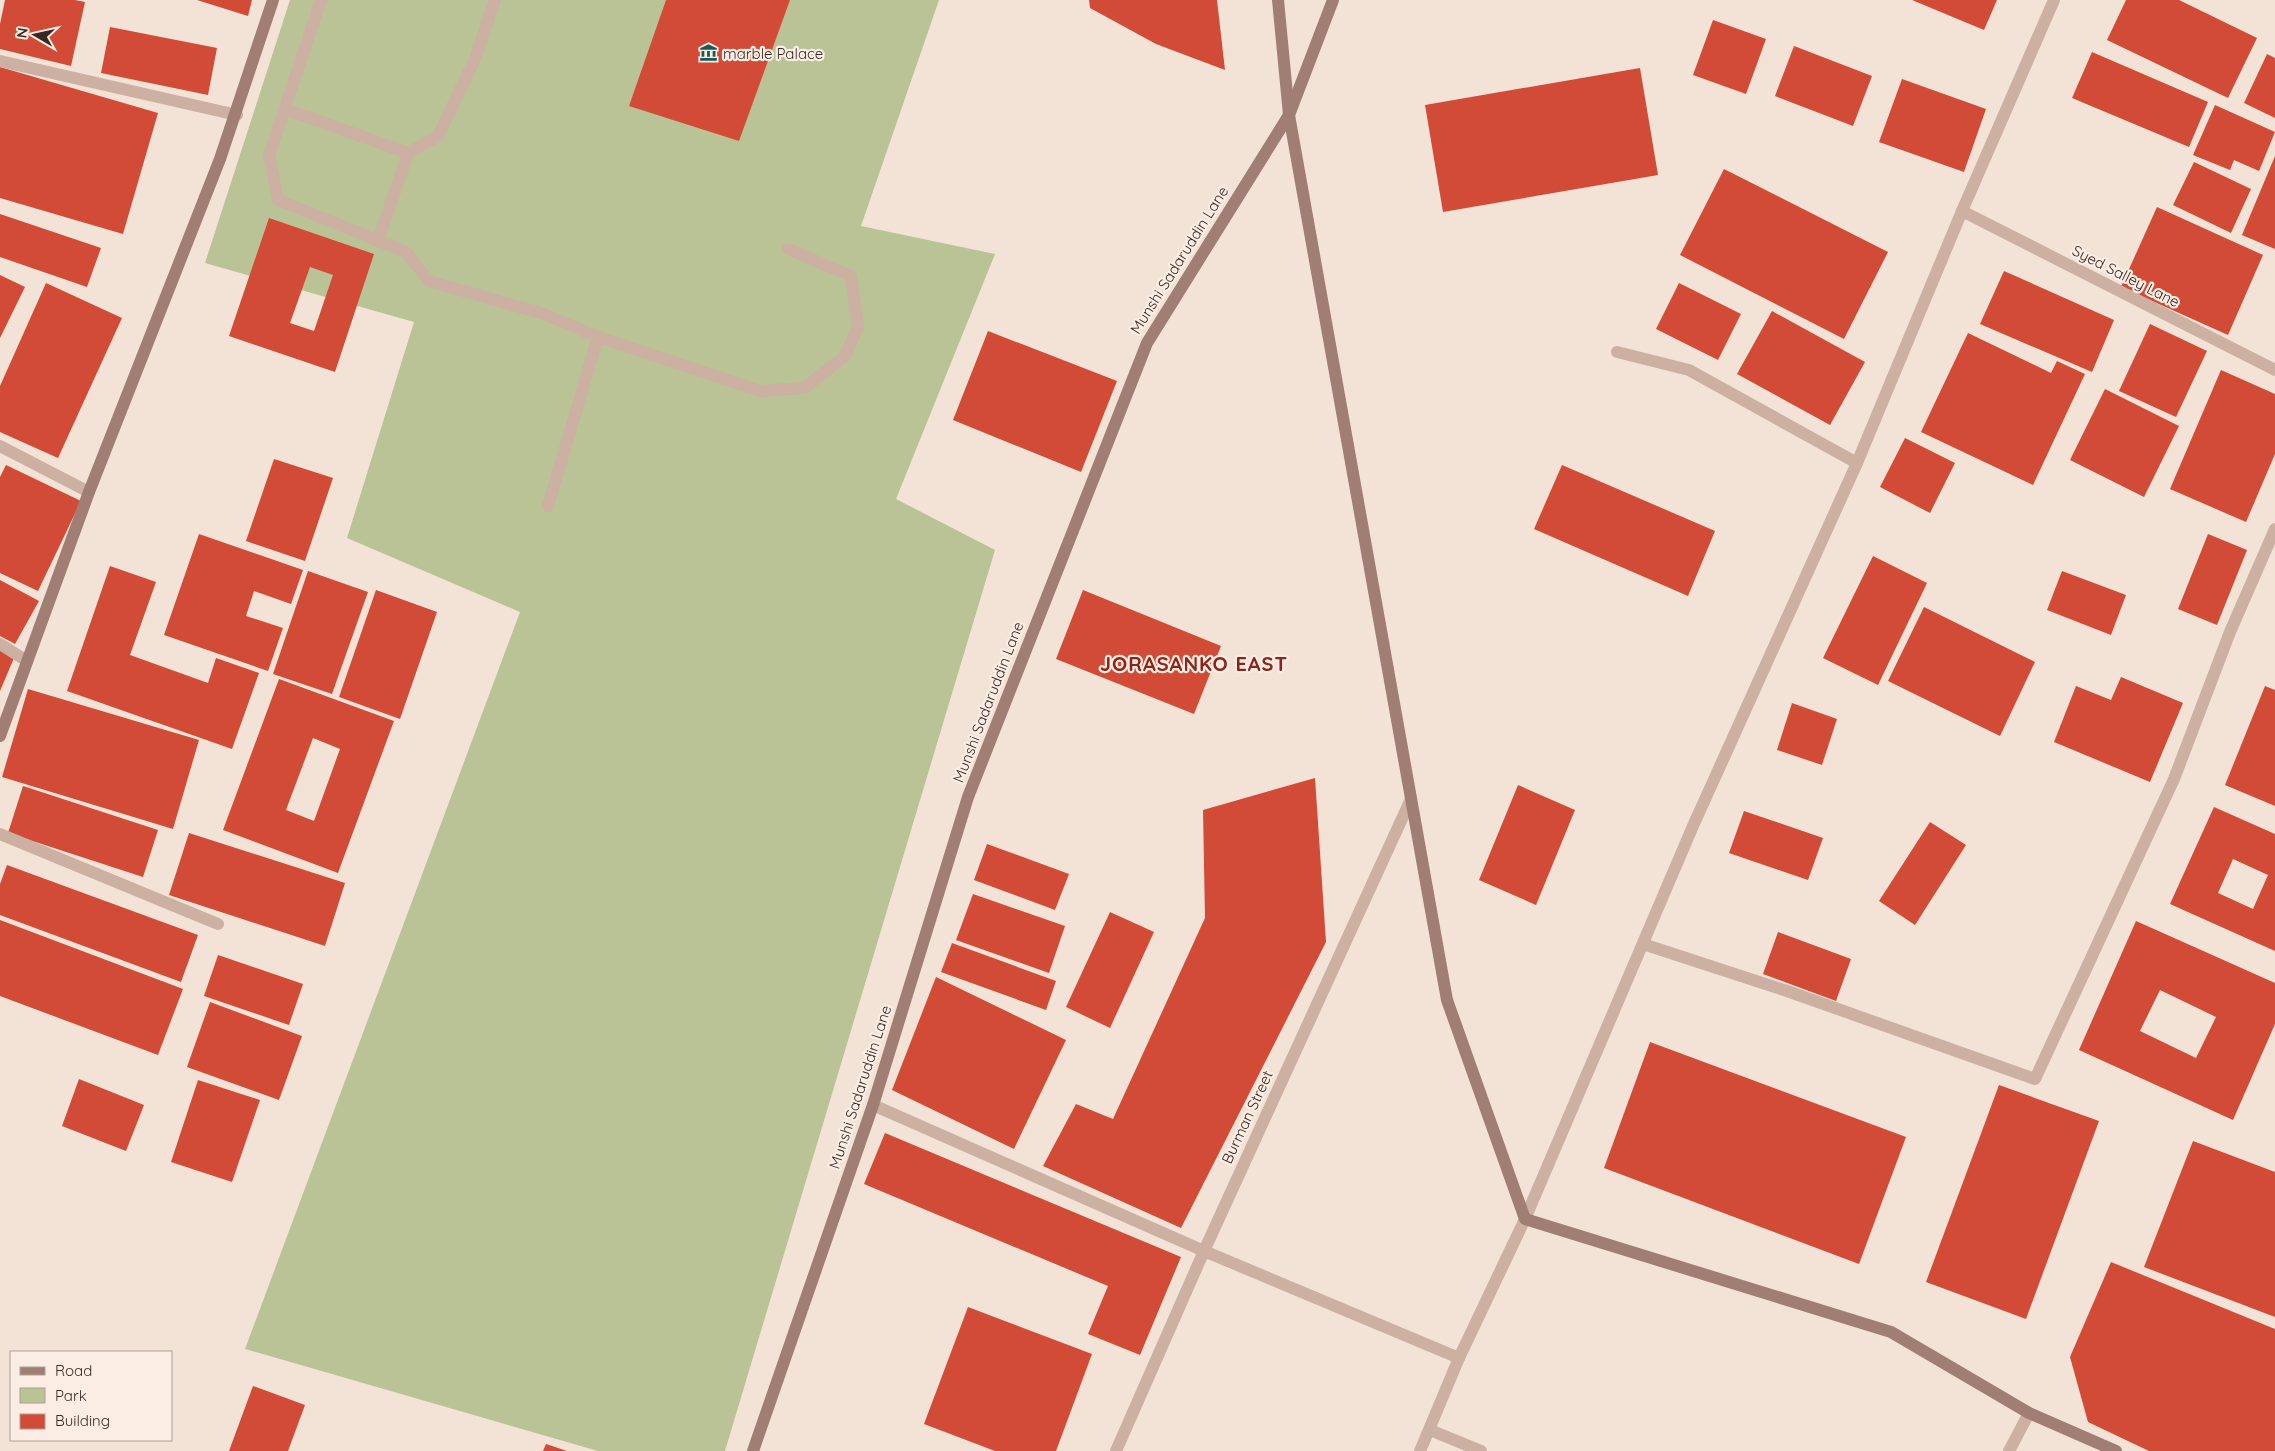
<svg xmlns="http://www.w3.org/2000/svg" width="2275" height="1451" viewBox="0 0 2275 1451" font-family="Quicksand,sans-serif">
<rect width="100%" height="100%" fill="#f3e3d7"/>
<!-- green -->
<polygon fill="#b9c396" points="290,0 939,0 861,226 995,254 896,499 995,550 725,1451 598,1451 245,1349 520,612 347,538 414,322 205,263"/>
<!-- building -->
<g fill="#d24b37" fill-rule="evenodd">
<polygon points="5,0 75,0 85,2 71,66 0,49 0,24"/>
<polygon points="197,0 252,0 248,16"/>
<polygon points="666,0 790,0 739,141 629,106"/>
<polygon points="1089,0 1217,0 1225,70 1156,44 1090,8"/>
<polygon points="1912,0 1997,0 1984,30"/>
<polygon points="2126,0 2179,0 2257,38 2228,98 2107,40"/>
<polygon points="1713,20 1766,39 1746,94 1693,75"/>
<polygon points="110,27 217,48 208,95 101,73"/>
<polygon points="1794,46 1872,76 1853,126 1775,96"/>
<polygon points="2092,52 2208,102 2189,147 2072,98"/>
<polygon points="2267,54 2275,58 2275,118 2244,103"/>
<polygon points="0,67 158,113 123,234 0,198"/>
<polygon points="1640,68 1658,175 1443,212 1425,105"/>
<polygon points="1902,79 1986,109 1964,172 1879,142"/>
<polygon points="2215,105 2275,132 2259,171 2234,160 2230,170 2193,155"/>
<polygon points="2275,156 2275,249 2242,235"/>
<polygon points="2194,162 2251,189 2231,233 2173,205"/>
<polygon points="1724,169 1888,252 1844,339 1680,255"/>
<polygon points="2157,207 2263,255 2228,335 2121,287"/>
<polygon points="0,214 101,248 87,287 0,257"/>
<path d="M 269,218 L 374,254 L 335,372 L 229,336 ZM 310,267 L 333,275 L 314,331 L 290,323 Z"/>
<polygon points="2004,271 2114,320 2092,372 1980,324"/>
<polygon points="0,275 25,287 0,338"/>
<polygon points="46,283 122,318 58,458 0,432 0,386"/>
<polygon points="1679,283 1741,314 1718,360 1656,329"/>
<polygon points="1772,311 1865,362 1830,425 1737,374"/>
<polygon points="2150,324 2207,351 2176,417 2119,391"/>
<polygon points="988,331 1117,381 1081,472 953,420"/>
<polygon points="1968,333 2051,373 2057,361 2085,374 2033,485 1921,432"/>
<polygon points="2221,370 2275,394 2275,454 2246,522 2170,489"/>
<polygon points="2105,389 2179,426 2144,497 2070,460"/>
<polygon points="1905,438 1955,463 1930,513 1880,487"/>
<polygon points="274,459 333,478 305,561 246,541"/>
<polygon points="6,465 81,501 38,591 0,573 0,477"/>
<polygon points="1562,465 1715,531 1688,596 1534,529"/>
<polygon points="199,534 303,570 291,604 254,591 246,616 283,628 268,671 164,635"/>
<polygon points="2208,534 2247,550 2217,625 2178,609"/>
<polygon points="1873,556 1927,583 1878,685 1823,658"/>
<polygon points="110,566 156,582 130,655 208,683 216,658 259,673 232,749 67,691"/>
<polygon points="308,571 368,592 332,694 273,674"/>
<polygon points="2062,571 2126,595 2111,635 2047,610"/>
<polygon points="0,580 39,601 15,644 0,636"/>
<polygon points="376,590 437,612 400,719 339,697"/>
<polygon points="1083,590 1221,646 1194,714 1056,659"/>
<polygon points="1924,607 2035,662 2000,736 1888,681"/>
<polygon points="0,650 14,658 0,691"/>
<polygon points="2121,677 2183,703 2150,782 2054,742 2076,686 2111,700"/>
<path d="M 279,679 L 394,721 L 338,873 L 223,830 ZM 313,738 L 340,749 L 314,821 L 286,810 Z"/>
<polygon points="2265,686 2275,690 2275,806 2225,785"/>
<polygon points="28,689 199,740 173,829 2,777"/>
<polygon points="1792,703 1837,719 1822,765 1777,750"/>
<polygon points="1315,778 1326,942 1181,1228 1043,1166 1076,1104 1113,1119 1205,918 1203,810"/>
<polygon points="1518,785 1575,810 1536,905 1479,880"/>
<polygon points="23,786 158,830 143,877 8,833"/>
<path d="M 2214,807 L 2275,834 L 2275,951 L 2170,904 ZM 2233,859 L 2268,875 L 2253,909 L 2218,893 Z"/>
<polygon points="1744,811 1823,838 1808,880 1729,853"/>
<polygon points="1930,822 1966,845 1915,925 1879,901"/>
<polygon points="189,833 345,883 325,946 169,895"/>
<polygon points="987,844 1069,874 1055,910 974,880"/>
<polygon points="7,865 198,935 181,982 0,915 0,884"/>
<polygon points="973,894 1065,926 1049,973 956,940"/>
<polygon points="1110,912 1154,932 1110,1028 1066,1007"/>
<polygon points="0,920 183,989 158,1055 0,996"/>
<path d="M 2136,921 L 2275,983 L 2275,1024 L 2233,1120 L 2079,1050 ZM 2160,990 L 2216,1017 L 2196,1058 L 2140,1031 Z"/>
<polygon points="1778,932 1851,959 1836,1001 1763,974"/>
<polygon points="952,943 1056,981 1046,1010 941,972"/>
<polygon points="218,955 303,984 289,1025 204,996"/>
<polygon points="936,977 1066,1040 1014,1149 892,1090"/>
<polygon points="210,1002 302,1036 279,1100 187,1067"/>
<polygon points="1650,1042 1906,1137 1859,1264 1604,1168"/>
<polygon points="79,1079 144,1105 126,1151 62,1126"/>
<polygon points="198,1080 260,1100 232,1182 171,1162"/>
<polygon points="1999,1085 2099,1121 2026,1319 1926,1282"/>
<polygon points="885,1133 1181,1257 1140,1355 1088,1334 1108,1286 864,1184"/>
<polygon points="2193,1141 2275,1172 2275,1317 2144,1267"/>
<polygon points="2111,1262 2275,1329 2275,1451 2149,1451 2088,1422 2070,1357"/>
<polygon points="968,1307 1092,1354 1056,1451 995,1451 924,1424"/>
<polygon points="253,1386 305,1405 288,1451 229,1451"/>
<polygon points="546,1444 567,1451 543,1451"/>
</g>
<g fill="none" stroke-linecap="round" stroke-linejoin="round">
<!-- lane -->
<g stroke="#ccb0a2" stroke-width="12">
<polyline points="321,0 269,155 278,200 406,252 429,281 544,314 598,337 760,391 804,388 845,356 858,327 851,276 788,249"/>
<polyline points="285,109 408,153 378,241"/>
<polyline points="408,153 438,136 475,59 495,0"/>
<polyline points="1962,211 2275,370"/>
<polyline points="1617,352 1689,370 1857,463"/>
<polyline points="548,506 598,337"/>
<polyline points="1643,944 1787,991 2035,1079 2174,779 2230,632 2275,529"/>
<polyline points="873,1105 1204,1251 1459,1358"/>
<polyline points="1430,1430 1481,1451"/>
<polyline points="1116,1451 1204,1251 1411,799"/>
<polyline points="2009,1451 2029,1413"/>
</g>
<!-- street -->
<g stroke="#ccb0a2" stroke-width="12">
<polyline points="0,61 237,115"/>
<polyline points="0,446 89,492"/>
<polyline points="0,644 27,661"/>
<polyline points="0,834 218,924"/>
<polyline points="1420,1451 1459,1358 1525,1219 1693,826 1857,463 1962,211 2054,0"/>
</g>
<!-- secondary -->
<g stroke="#a07e73" stroke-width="12">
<polyline points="1278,0 1289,115 1447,1000 1525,1219 1891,1332 2029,1413 2116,1451"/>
<polyline points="0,736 89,492 220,159 273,0"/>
<polyline points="753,1451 873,1105 968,797 1147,343 1289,115 1333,0"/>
</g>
</g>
<!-- icons -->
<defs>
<symbol id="museum-bare" viewBox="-9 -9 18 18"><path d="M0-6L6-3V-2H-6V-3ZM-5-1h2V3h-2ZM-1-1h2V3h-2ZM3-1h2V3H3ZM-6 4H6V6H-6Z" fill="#175b58" stroke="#fbede3" stroke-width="2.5" paint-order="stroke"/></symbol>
</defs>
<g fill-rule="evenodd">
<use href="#museum-bare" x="696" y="40" width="25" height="25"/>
</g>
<g text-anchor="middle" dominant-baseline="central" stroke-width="4.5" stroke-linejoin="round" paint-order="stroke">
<!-- poi labels -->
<g font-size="15" fill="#362925" stroke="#fbede3" text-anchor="start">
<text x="723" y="53">marble Palace</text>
</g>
<!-- street labels -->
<g font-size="15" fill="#362925" stroke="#fbede3">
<text transform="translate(1179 260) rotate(-58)">Munshi Sadaruddin Lane</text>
<text transform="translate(2126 276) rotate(27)">Syed Salley Lane</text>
<text transform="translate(988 702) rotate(-69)">Munshi Sadaruddin Lane</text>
<text transform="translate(860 1087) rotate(-72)">Munshi Sadaruddin Lane</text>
<text transform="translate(1247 1117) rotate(-65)">Burman Street</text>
</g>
<!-- district labels -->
<g font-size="20" font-weight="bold" letter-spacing="1" fill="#8c2517" stroke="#fbede3">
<text x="1194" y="663">JORASANKO EAST</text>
</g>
</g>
<!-- legend -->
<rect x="10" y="1351" width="162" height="90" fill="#fbede3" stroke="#ac9f97"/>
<rect x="20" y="1367" width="25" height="8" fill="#a07e73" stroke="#ac9f97"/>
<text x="55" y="1376" font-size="15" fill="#362925">Road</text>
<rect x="20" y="1388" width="25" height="15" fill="#b9c396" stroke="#ac9f97"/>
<text x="55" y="1401" font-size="15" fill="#362925">Park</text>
<rect x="20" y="1414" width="25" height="15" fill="#d24b37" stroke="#ac9f97"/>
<text x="55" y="1426" font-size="15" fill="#362925">Building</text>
<!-- north arrow -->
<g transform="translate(35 35) rotate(279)" stroke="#fbede3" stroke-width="4" paint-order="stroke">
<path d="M0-4L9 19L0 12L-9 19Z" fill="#362925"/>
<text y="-8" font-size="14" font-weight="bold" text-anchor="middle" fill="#362925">N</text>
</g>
</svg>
